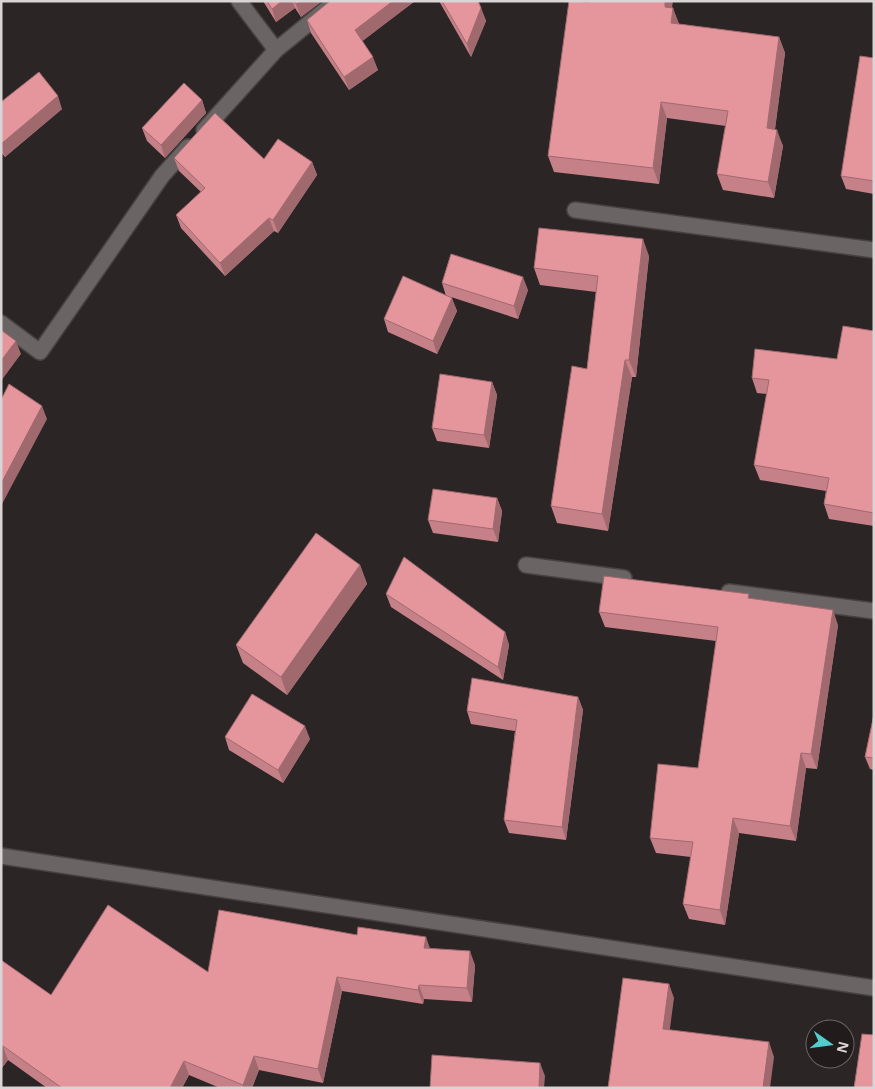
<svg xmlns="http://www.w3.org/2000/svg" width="875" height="1089" viewBox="0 0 875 1089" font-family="'Noto Sans',sans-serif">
<rect width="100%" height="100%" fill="#2b2525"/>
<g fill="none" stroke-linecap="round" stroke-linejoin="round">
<defs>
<g id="street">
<polyline points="239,1 276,50 336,1"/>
<polyline points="204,130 276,50"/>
<polyline points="575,210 874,250"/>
<polyline points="1,323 40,352 162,176 188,147"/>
<polyline points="526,565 624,578"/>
<polyline points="729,592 874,611"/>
<polyline points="1,856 874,988"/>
</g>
</defs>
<!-- street casing -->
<use href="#street" stroke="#474142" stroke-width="18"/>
<!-- street -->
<use href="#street" stroke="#6b6464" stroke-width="15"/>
</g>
<!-- wall -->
<g fill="#c58187">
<polygon points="263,1 322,1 301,17 295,8 276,22"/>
<polygon points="330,1 415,1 362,41 378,70 349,90 311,33 307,20"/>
<polygon points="439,1 478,1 486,21 471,57"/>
<polygon points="672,7 679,24 779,37 785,53 775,129 783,146 774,198 723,190 717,174 726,126 667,118 659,184 554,172 548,156"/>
<polygon points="874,58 874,194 846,189 841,176"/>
<polygon points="202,100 206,113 165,158 147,141 142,128"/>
<polygon points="1,102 62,109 5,157 1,152"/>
<polygon points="174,158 264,159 312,162 317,175 278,233 274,231 225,276 181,228 176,215 201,192 179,171"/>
<polygon points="649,256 636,377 632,377 608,531 557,523 551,506 587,369 596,292 540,285 534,268"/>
<polygon points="442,283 528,290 518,319 451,297 457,311 437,354 388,332 384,319 446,296"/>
<polygon points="874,331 874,526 829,519 824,504 826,491 760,480 754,465 767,394 757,393 752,378 837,359"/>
<polygon points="492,382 497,395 489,448 437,441 432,428"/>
<polygon points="497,498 502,511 498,542 433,533 428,520"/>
<polygon points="360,565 367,584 287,695 243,663 236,645"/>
<polygon points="386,594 505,632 509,645 503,680 391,607"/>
<polygon points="750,598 838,625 817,769 806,768 796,841 739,833 725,925 689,919 683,904 691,857 656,853 650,838 698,768 716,641 605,627 599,612"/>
<polygon points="578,697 583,710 566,840 509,833 504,820 515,731 471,724 467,711"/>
<polygon points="874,714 874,770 870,769 865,757"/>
<polygon points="225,737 310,739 283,783 229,750"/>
<polygon points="430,949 475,965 472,1002 424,999 423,1004 342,991 323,1083 259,1070 252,1088 220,1088 189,1075 182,1088 47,1088 8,1060 1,1069 1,960 51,995 208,972"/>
</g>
<!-- shaded-wall -->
<g fill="#a0696e">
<polygon points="282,1 292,1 295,8 276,22 272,9"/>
<polygon points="300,1 322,1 301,17 296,4"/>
<polygon points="393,1 415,1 360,43 355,30"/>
<polygon points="665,1 673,1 670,22 665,7"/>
<polygon points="481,8 486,21 471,57 467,44"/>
<polygon points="673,8 679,24 671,23"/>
<polygon points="779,37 785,53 773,144 767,128"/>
<polygon points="373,57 378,70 349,90 344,77"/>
<polygon points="58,96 62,109 5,157 1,147 1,144"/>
<polygon points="202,100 206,113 165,158 161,145"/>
<polygon points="661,102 667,118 659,184 653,168"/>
<polygon points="777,130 783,146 774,198 768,182"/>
<polygon points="312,162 317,175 278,233 273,220"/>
<polygon points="269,218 274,231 225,276 220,263"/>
<polygon points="643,239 649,256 636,377 629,360"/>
<polygon points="523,277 528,290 518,319 514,306"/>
<polygon points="452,298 457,311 437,354 433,341"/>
<polygon points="16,341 21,354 1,381 1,361"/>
<polygon points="625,360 632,377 608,531 602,514"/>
<polygon points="492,382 497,395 489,448 484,435"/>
<polygon points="42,406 47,419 1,506 1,484"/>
<polygon points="497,498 502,511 498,542 493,529"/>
<polygon points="360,565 367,584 287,695 281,677"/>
<polygon points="833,610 838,625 817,769 811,754"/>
<polygon points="505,632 509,645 503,680 498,667"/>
<polygon points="578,697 583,710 566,840 562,827"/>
<polygon points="305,726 310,739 283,783 278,770"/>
<polygon points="801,753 806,768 796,841 790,826"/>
<polygon points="733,818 739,833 725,925 720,910"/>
<polygon points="426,937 431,951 424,948"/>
<polygon points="470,951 475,965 472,1002 467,988"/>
<polygon points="337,977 342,991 323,1083 318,1069"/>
<polygon points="669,984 674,998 668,1043 663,1029"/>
<polygon points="419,985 424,999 423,1004 418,990"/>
<polygon points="769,1042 774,1057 770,1088 763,1088"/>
<polygon points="3,1046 8,1060 1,1069 1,1049"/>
<polygon points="254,1056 259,1070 252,1088 243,1088 243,1085"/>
<polygon points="184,1061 189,1075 182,1088 170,1088"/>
<polygon points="540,1063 545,1076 544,1088 539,1088"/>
</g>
<!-- building -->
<g fill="#e5969d" stroke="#a0696e">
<polygon points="267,1 282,1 272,9"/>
<polygon points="294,1 300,1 296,4"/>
<polygon points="330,1 393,1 355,30 373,57 344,77 307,20"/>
<polygon points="442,1 478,1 481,8 467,44"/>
<polygon points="569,1 589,2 589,1 665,1 665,7 673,8 671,23 779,37 767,128 777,130 768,182 717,174 728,111 661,102 653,168 548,156"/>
<polygon points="860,56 874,58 874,181 841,176"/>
<polygon points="39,72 58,96 1,144 1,102"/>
<polygon points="184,83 202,100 161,145 142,128"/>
<polygon points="215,113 264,159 278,139 312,162 273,220 269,218 220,263 176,215 205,188 174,158"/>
<polygon points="539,228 643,239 629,360 625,360 602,514 551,506 572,366 587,369 598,276 534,268"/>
<polygon points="451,254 523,277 514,306 442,283"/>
<polygon points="403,276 452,298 433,341 384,319"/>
<polygon points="843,326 874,331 874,513 824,504 829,478 754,465 769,380 752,378 755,349 837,359"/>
<polygon points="1,330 16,341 1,361"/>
<polygon points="440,374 492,382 484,435 432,428"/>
<polygon points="9,384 42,406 1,484 1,400"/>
<polygon points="433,489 497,498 493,529 428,520"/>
<polygon points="316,533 360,565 281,677 236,645"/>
<polygon points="404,557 505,632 498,667 386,594"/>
<polygon points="604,576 749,594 748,598 833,610 811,754 801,753 790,826 733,818 720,910 683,904 693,842 650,838 658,764 698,768 718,627 599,612"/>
<polygon points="472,678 578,697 562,827 504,820 517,720 467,711"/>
<polygon points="252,694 305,726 278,770 225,737"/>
<polygon points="874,714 874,758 865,757"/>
<polygon points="108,905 208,972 219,910 357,935 358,927 426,937 424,948 470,951 467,988 419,985 418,990 337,977 318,1069 254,1056 243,1085 184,1061 170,1088 62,1088 3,1046 1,1049 1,960 51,995"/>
<polygon points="623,978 669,984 663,1029 769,1042 763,1088 608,1088"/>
<polygon points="862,1034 874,1035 874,1088 854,1088"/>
<polygon points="432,1055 540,1063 539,1088 430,1088"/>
</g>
<!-- border -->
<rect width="875" height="1089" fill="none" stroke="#d9d4d5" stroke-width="5"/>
<!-- north arrow -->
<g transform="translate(830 1044) rotate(104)"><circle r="24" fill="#221b1c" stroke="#6b6566"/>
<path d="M0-4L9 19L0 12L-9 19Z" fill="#52cdcc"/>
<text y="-8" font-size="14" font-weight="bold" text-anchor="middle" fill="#d9d4d5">N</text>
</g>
</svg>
